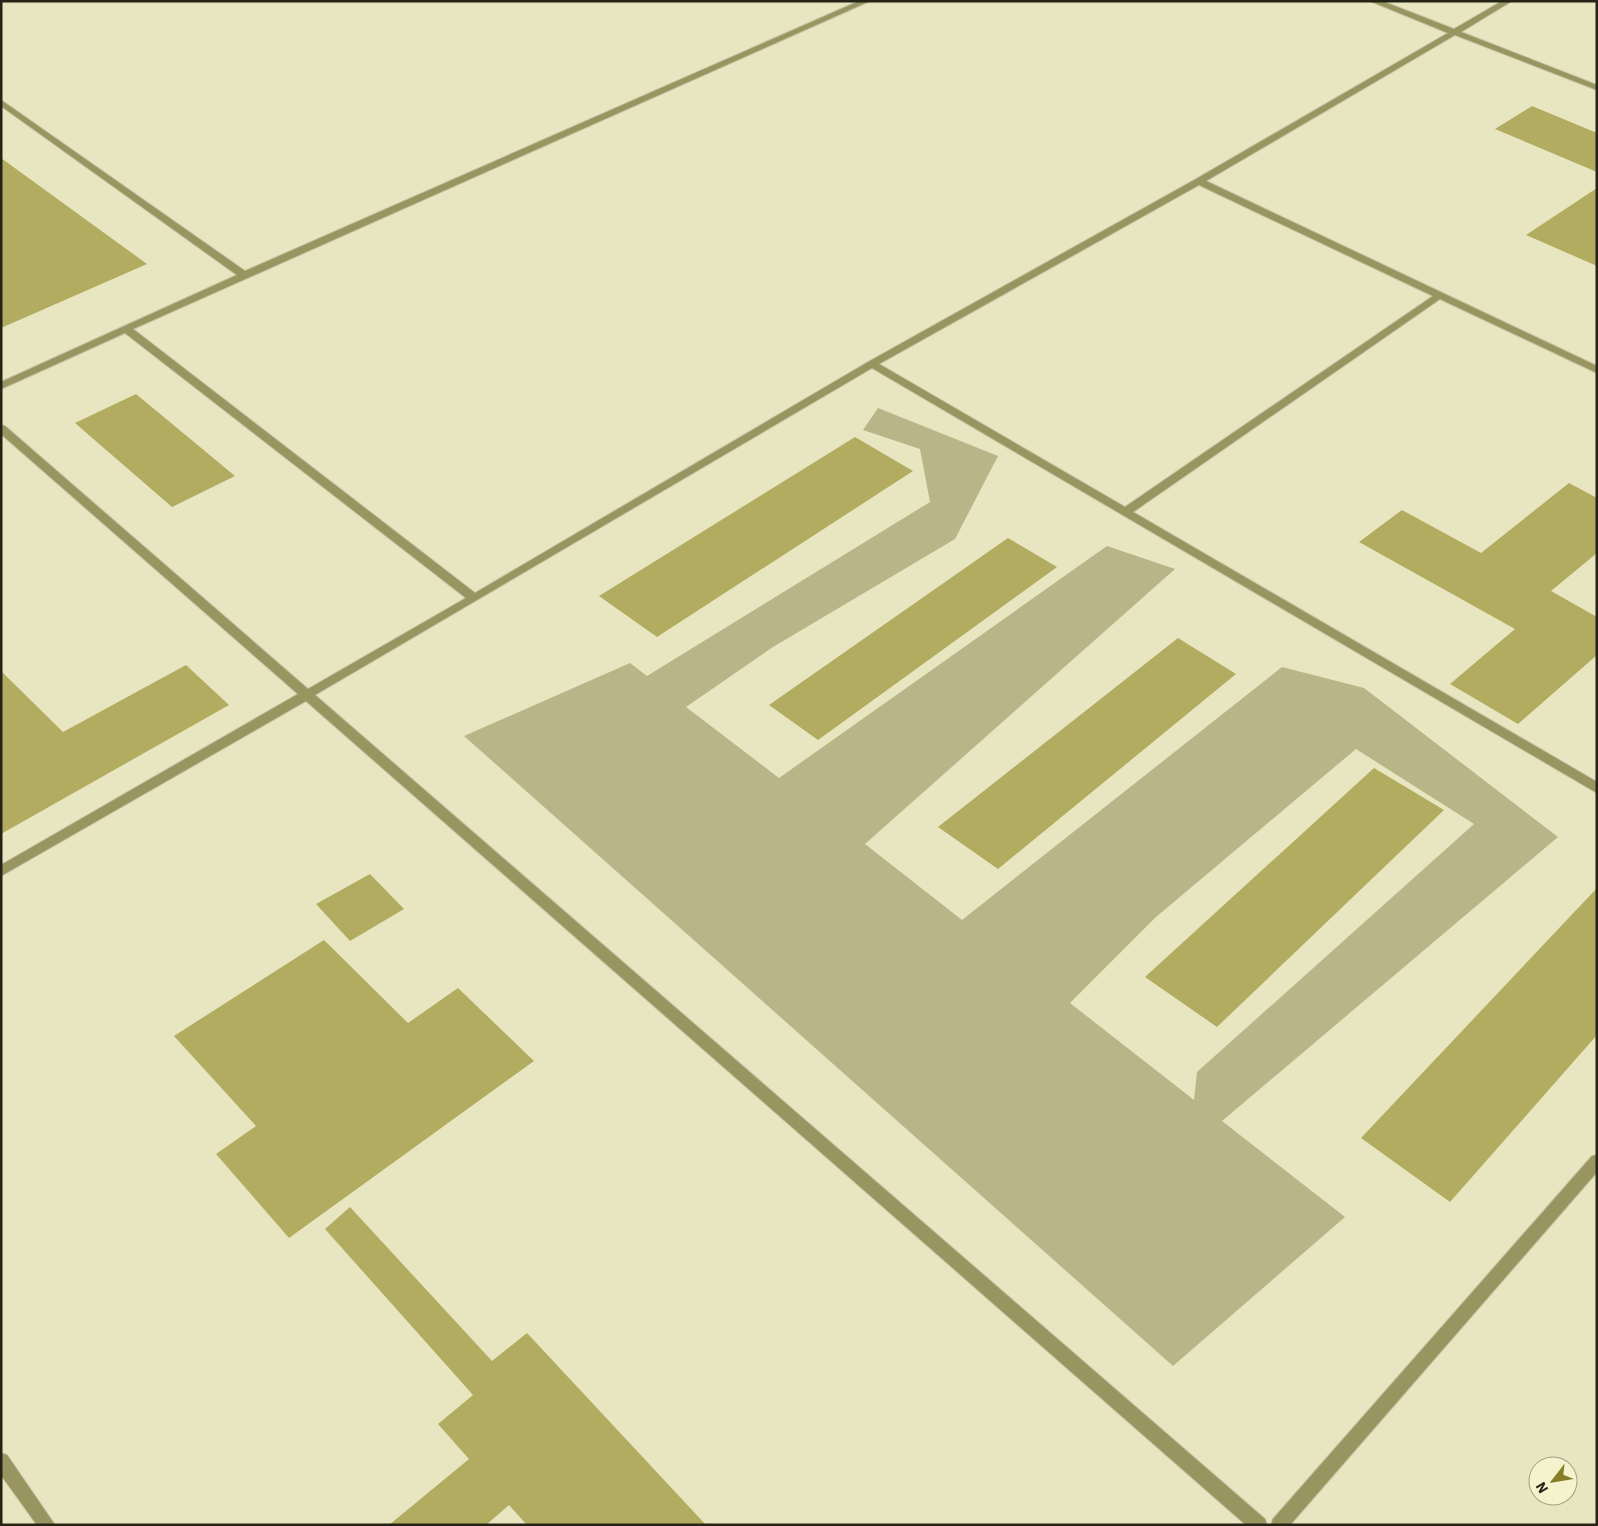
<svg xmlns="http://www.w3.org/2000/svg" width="1598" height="1526" viewBox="0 0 1598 1526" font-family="'IBM Plex Sans',sans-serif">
<rect width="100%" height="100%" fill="#e8e6c1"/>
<!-- green -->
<path fill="#b8b589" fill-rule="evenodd" d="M 878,408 L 998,456 L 955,539 L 773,647 L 686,707 L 779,778 L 1107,546 L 1175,569 L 865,844 L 962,920 L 1282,667 L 1364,688 L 1558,837 L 1222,1121 L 1345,1217 L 1173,1366 L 464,736 L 630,663 L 647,676 L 930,502 L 920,449 L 863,430 ZM 1356,749 L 1474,824 L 1197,1072 L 1194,1100 L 1070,1003 L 1156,917 Z"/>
<!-- building -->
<g fill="#b2ac61">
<polygon points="1532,106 1597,133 1597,172 1495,129"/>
<polygon points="1,158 147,264 1,328"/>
<polygon points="1597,188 1597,266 1526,235"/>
<polygon points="136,394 235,476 172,507 75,423"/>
<polygon points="855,437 913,471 657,637 599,596"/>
<polygon points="1569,483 1597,498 1597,553 1551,591 1597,617 1597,655 1518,724 1450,684 1515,629 1359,542 1402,510 1481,553"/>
<polygon points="1008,538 1057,567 818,740 769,705"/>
<polygon points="1178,638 1236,674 998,869 938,827"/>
<polygon points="186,665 229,705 1,834 1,671 63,732"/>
<polygon points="1374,768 1444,810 1217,1027 1145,977"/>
<polygon points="370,874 404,909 350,941 316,904"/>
<polygon points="1597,888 1597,1035 1450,1202 1361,1138"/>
<polygon points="324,940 408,1023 458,988 534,1061 289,1238 216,1154 256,1126 174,1036"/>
<polygon points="350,1207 492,1361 527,1333 706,1525 527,1525 509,1505 486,1525 389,1525 469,1459 438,1424 473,1395 325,1229"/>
</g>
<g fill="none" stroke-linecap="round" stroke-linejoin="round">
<defs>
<g id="service">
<path d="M 859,1 L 870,1 L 133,329 L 475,593 L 868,362 L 1196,179 L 1448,33 L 1370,1 L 1382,1 L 1454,29 L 1502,1 L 1512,1 L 1461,32 L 1597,85 L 1597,90 L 1455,35 L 1206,181 L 1597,366 L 1597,373 L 1440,299 L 1133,512 L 1597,782 L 1597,793 L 872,368 L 315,695 L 1265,1519 L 1267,1525 L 1246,1525 L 306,701 L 1,876 L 1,865 L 298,694 L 1,434 L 1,425 L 5,426 L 308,689 L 466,598 L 125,333 L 1,389 L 1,382 L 237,275 L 1,106 L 1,100 L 245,271 ZM 1199,185 L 1433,296 L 1125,507 L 879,364 Z"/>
<polygon points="1597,1155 1597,1172 1290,1525 1271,1525 1273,1519 1592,1156"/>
<polygon points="1,1453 7,1455 55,1525 37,1525 1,1475"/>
</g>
</defs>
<!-- service casing -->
<use href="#service" stroke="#c5c3a2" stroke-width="2"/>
<!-- service -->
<use href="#service" fill="#999561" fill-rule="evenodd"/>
</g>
<!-- border -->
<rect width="1598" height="1526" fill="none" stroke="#242315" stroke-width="5"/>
<!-- north arrow -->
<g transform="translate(1553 1481) rotate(239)"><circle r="24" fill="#f5f3ce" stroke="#a1a084"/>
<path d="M0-4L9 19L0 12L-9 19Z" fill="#867e25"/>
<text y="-8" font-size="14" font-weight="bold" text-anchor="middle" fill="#242315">N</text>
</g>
</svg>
